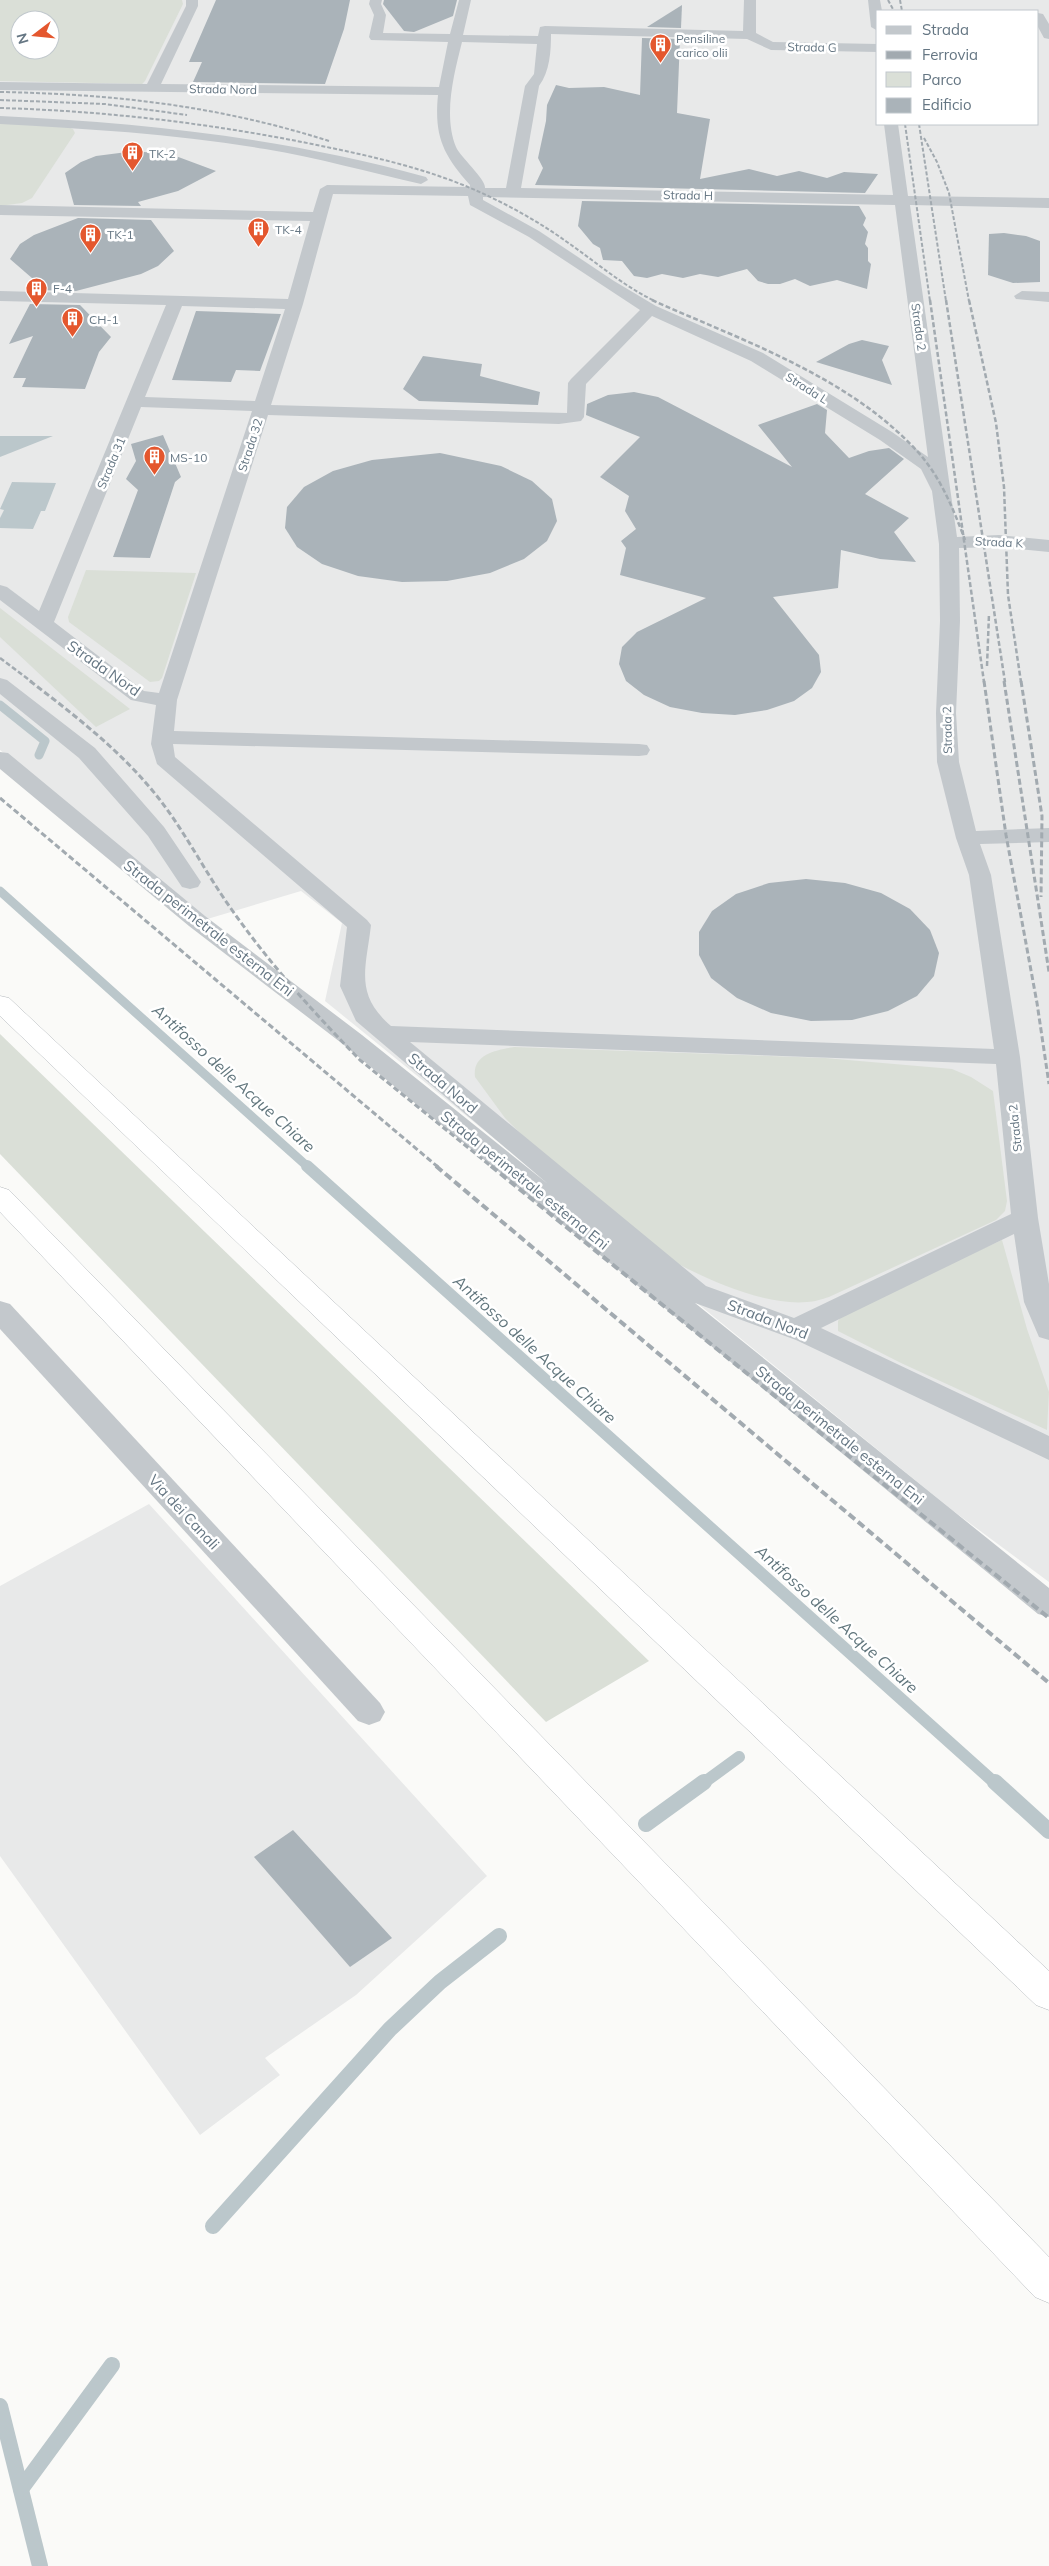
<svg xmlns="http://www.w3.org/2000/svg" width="1049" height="2566" viewBox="0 0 1049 2566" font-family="Mulish,sans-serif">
<rect width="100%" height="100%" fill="#fafaf8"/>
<!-- built -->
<g fill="#e8e9e9" fill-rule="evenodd">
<path d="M 0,0 L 1049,0 L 1049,1582 L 952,1510 L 325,1001 L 342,923 L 301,891 L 204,920 L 0,750 ZM 878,11 L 1038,11 L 1038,124 L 878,124 ZM 20,20 L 50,20 L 50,50 L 20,50 Z"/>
<polygon points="149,1504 487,1876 356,1995 265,2058 280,2075 200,2135 0,1856 0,1586"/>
</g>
<!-- green -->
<g fill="#dadfd7" fill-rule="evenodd">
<path d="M 0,0 L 182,0 L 183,4 L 145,81 L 142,84 L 0,81 ZM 20,20 L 50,20 L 50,50 L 20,50 Z"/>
<polygon points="0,123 65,126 73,129 75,133 32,198 22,203 0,206"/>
<polygon points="86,570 196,573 162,678 159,681 150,682 69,622 68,617"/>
<polygon points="0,608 130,709 96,727 0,637"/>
<polygon points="0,1034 649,1661 546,1722 0,1154"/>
<path d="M 514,1047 L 825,1058 L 952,1069 L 971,1077 L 993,1091 L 1007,1201 L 1005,1211 L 996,1220 L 829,1297 C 822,1299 814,1302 807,1302 C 767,1306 709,1281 675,1262 L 523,1136 L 505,1118 L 475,1077 C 472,1054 496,1050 514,1047 Z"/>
<polygon points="1002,1240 1027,1329 1049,1392 1047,1430 901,1363 838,1331 838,1321 845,1311"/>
</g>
<!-- water -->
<g fill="#bbc7cb">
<polygon points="0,436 53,436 0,457"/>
<polygon points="12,482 56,483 45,511 41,511 33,529 0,528 0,518 4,510 0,509"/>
</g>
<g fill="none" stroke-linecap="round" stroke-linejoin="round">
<!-- stream-far2 -->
<g stroke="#bbc7cb" stroke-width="9">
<polyline points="0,705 45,741 39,755"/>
<polyline points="0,891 308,1167"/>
</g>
<!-- stream-far1 -->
<g stroke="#bbc7cb" stroke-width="12">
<polyline points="307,1166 996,1784"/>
<polyline points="702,1784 739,1757"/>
</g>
<!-- stream -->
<g stroke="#bbc7cb" stroke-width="16">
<polyline points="995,1782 1049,1831"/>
<polyline points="646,1824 704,1782"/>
<polyline points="213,2226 390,2029 440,1982 499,1936"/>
<polyline points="0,2406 40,2566"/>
<polyline points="21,2489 112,2365"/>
</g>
</g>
<!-- building -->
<g fill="#aab3b9">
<polygon points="216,0 350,0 344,29 325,84 193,82 202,62 189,62"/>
<polygon points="384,0 457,0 453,16 414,32 404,31 383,4"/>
<polygon points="682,5 681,28 647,27"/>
<polygon points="642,38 680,39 677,113 710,119 700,179 749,169 777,176 799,171 827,178 844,172 878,174 865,193 535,185 543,168 538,158 546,121 547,105 556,85 569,88 604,87 640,95"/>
<polygon points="135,151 173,155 216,171 178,191 138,202 141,206 74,205 65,173 81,162 96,156"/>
<polygon points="582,201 859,206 866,218 863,225 868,232 865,244 868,248 868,261 871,264 867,289 837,280 810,286 795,279 780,284 768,284 758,281 747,269 718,277 700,274 683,278 662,274 647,278 634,276 622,261 603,260 600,248 593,244 578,226"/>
<polygon points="78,218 151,220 174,251 158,266 141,274 76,291 37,290 40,285 10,259 20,244 34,235"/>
<polygon points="1004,233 1026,236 1040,241 1040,282 1013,283 988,275 989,234"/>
<polygon points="30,304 80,305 111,337 99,352 85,389 22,387 26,378 13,378 33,336 9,344"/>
<polygon points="196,311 281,314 260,371 236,370 231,382 172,380"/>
<polygon points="862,340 889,346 882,360 892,385 816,362 849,344"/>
<polygon points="423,356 482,364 480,376 540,392 538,405 419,401 403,389"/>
<polygon points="634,392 658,397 792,467 758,425 817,404 827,410 825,433 849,458 869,451 889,448 904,459 865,494 909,518 894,532 916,562 880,559 841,550 838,588 773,597 819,655 821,672 812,688 794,701 767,710 735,715 702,713 670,707 644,695 626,681 619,664 622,647 637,632 706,598 620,575 626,548 621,541 636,529 625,511 629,496 600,477 640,437 586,415 587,404 608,395"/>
<polygon points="163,435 181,477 175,482 150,558 113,557 138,490 126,479 136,461 131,444"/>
<polygon points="440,453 501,466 532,481 552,499 557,521 547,541 524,559 490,573 447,581 402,582 358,576 322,564 297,547 285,528 287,507 304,487 333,471 372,460"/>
<polygon points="806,879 845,883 881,893 910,909 930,930 939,953 934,976 917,996 888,1011 852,1020 811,1021 771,1013 737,998 711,978 699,955 699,932 712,911 736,894 769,883"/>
<polygon points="293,1830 392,1938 350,1967 254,1857"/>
</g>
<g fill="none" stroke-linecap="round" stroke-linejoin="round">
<defs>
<g id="highway">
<polygon points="0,996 9,998 1049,1971 1049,2010 1036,2005 0,1016"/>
<polygon points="0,1187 9,1190 1049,2257 1049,2303 1035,2297 0,1212"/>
</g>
</defs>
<!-- highway casing -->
<use href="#highway" stroke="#b4b9bd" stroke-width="1"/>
<!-- minor -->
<g fill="#c3c8cc" fill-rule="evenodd">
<path d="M 186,0 L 198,0 L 198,6 L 161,84 L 439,87 L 448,42 L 371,40 L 369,37 L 374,15 L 369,4 L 370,0 L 382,0 L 381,4 L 386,15 L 383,33 L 450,34 L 459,0 L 471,0 L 463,35 L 538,36 L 540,27 L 545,26 L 743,31 L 744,0 L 756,0 L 756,33 L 773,42 L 878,44 L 878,52 L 771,50 L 747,39 L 551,34 C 551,51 550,71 539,86 L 521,188 L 893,195 L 884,124 L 898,124 L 908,196 L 1049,198 L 1049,208 L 910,205 L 957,537 L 999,535 L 1049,540 L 1049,552 L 999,547 L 959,548 L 960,621 L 956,713 L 959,762 L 976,831 L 1049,828 L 1049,842 L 980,844 L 991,875 L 1020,1057 L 1038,1218 L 1049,1284 L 1049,1340 L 1039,1337 L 1024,1302 L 1014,1234 L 821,1328 L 1049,1436 L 1049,1460 L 796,1340 L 695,1303 L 1049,1588 L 1049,1617 L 1038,1614 L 344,1045 L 189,926 L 0,769 L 0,752 L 8,753 L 205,916 L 362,1035 L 548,1184 L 356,1021 L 340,986 L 347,927 L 157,764 L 151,744 L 156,705 L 131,700 L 0,600 L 0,585 L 7,587 L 39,611 L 166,305 L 0,301 L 0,291 L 288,299 L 310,221 L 0,215 L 0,205 L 313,212 L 320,189 L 327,185 L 470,187 L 470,185 C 443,155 434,136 438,95 L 0,90 L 0,82 L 147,84 L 186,6 ZM 462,42 L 537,44 L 534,74 L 525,86 L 506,188 L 485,188 C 486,179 461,158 456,147 C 443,115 454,74 462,42 ZM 333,194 L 468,196 L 470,205 L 529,237 L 640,310 L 571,379 L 568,383 L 567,413 L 271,405 L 303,304 ZM 483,197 L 895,205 L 928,457 L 892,432 L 763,353 L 656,306 L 614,281 L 539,231 L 483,200 ZM 182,306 L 285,309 L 255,401 L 145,397 ZM 652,316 L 751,361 L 880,440 L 921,469 L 932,491 L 939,544 L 940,621 L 936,713 L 937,762 L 956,838 L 969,875 L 994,1049 L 391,1026 C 354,994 366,969 371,925 L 367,920 L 175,757 L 173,744 L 639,756 L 647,755 L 650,750 L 647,745 L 639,744 L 174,731 L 177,700 L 268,415 L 559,424 L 581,421 L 584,417 L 586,384 ZM 141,407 L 252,411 L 159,693 L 144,691 L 54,622 ZM 410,1042 L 996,1064 L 1011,1214 L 794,1318 L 706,1286 Z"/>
<polygon points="868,0 880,0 882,11 878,11 878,31 871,27"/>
<polygon points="1038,13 1043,14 1049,24 1049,39 1044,38 1038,27"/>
<path d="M 0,116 C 146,123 285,138 426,177 L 428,180 L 421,184 C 369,172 318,158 265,149 C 177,134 89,129 0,124 Z"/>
<polygon points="1022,291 1049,292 1049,302 1016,299 1014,296"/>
<polygon points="0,678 7,680 95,748 164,827 201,882 198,887 190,889 182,887 148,836 79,758 0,694"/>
<polygon points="0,1301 10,1304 380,1703 385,1712 380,1721 369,1725 358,1721 0,1329"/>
</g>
<!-- highway -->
<use href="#highway" fill="#fff" fill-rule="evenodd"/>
<!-- rail-far3 -->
<g stroke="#a2aab0" stroke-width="2" stroke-dasharray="4 2" stroke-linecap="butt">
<polyline points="888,0 894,11"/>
<polyline points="900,0 902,11"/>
<path d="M 0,92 C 115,94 219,106 329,141"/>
<polyline points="0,100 105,104 187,115"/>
<path d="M 0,108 C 105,111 208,123 312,144 C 371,156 431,169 486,195 C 514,208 542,224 567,242 C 596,262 623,286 655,301"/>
<polyline points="905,124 930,301"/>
<polyline points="919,124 946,301"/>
<polyline points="924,138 937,162 949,193 969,301"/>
</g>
<!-- rail-far2 -->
<g stroke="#a2aab0" stroke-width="2.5" stroke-dasharray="5 2.5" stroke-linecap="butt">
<path d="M 652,300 C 743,341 848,376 917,451 C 940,476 953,508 965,540"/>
<polyline points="930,300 984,682"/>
<polyline points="946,300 1005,682"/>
<polyline points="969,300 996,423 1004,487 1008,595 1021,682"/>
<polyline points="0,658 32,682"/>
<polyline points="987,666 989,614"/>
</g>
<!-- rail-far1 -->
<g stroke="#a2aab0" stroke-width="3" stroke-dasharray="6 3" stroke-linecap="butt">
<path d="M 30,681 C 73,714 117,748 152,790 C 183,827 204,871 232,910 C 270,964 314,1013 360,1060 L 492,1167"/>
<polyline points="984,681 1006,835 1037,1003 1049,1084"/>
<polyline points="1004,681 1049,972"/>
<polyline points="1021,681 1042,816 1041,897"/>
<polyline points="0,798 438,1167"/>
</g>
<!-- rail -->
<g stroke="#a2aab0" stroke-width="4" stroke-dasharray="8 4" stroke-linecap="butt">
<polyline points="436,1166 1049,1683"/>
<polyline points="491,1166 1049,1618"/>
</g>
</g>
<!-- icons -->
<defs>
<symbol id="building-pin" viewBox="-11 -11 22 30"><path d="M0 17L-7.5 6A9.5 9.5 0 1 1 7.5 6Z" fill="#e4572e" stroke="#fff"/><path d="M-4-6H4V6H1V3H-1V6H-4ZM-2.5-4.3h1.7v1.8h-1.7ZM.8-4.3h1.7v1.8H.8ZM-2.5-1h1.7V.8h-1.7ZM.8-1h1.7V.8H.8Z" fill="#fff"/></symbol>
</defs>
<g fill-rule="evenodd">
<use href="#building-pin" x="648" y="32" width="25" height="34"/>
<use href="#building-pin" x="120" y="140" width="25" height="34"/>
<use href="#building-pin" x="246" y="216" width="25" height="34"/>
<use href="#building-pin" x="78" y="222" width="25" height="34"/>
<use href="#building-pin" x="24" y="276" width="25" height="34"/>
<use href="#building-pin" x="60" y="306" width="25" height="34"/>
<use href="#building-pin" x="142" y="444" width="25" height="34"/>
</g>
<g text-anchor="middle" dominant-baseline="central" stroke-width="5" stroke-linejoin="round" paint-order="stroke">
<!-- far-poi labels -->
<g font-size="12" fill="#657683" stroke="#fff" text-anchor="start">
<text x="676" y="38">Pensiline<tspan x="676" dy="14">carico olii</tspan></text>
<text x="149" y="153">TK-2</text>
<text x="275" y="229">TK-4</text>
<text x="107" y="234">TK-1</text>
<text x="53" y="288">F-4</text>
<text x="89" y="319">CH-1</text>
<text x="170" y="457">MS-10</text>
</g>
<!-- far-street labels -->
<g font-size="12" fill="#657683" stroke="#fff">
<text transform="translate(812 47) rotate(1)">Strada G</text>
<text transform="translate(223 89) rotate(1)">Strada Nord</text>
<text transform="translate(688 195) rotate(1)">Strada H</text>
<text transform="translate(919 327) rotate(82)">Strada 2</text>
<text transform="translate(807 388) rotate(32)">Strada L</text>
<text transform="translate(250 445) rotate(-72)">Strada 32</text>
<text transform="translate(111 463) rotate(-67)">Strada 31</text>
<text transform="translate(999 542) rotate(3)">Strada K</text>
<text transform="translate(947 730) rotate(-91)">Strada 2</text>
<text transform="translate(1015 1128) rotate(-96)">Strada 2</text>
</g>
<!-- street labels -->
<g font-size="15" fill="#657683" stroke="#fff">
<text transform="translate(104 668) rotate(35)">Strada Nord</text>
<text transform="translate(209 928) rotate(38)">Strada perimetrale esterna Eni</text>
<text transform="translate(443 1083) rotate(40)">Strada Nord</text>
<text transform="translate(525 1180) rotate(39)">Strada perimetrale esterna Eni</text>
<text transform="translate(768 1319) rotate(21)">Strada Nord</text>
<text transform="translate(840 1435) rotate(39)">Strada perimetrale esterna Eni</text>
<text transform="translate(184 1512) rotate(47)">Via dei Canali</text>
</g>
<!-- water labels -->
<g font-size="16" font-style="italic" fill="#60757c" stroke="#fff">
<text transform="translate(234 1078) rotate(42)">Antifosso delle Acque Chiare</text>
<text transform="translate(535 1349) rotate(42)">Antifosso delle Acque Chiare</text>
<text transform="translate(837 1619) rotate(42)">Antifosso delle Acque Chiare</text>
</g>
</g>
<!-- legend -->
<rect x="876" y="10" width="162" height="115" fill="#ffffff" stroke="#c1c8cd"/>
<rect x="886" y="26" width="25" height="8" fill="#c3c8cc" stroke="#c1c8cd"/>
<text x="922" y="35" font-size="15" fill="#657683">Strada</text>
<rect x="886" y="51" width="25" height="8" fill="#a2aab0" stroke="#c1c8cd"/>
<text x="922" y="60" font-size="15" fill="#657683">Ferrovia</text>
<rect x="886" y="72" width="25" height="15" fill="#dadfd7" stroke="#c1c8cd"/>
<text x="922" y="85" font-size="15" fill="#657683">Parco</text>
<rect x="886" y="98" width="25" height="15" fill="#aab3b9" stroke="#c1c8cd"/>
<text x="922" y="110" font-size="15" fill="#657683">Edificio</text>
<!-- north arrow -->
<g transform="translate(35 35) rotate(254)"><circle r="24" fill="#ffffff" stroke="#c1c8cd"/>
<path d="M0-4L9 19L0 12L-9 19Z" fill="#e4572e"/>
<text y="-8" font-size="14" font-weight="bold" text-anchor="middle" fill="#657683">N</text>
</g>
</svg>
